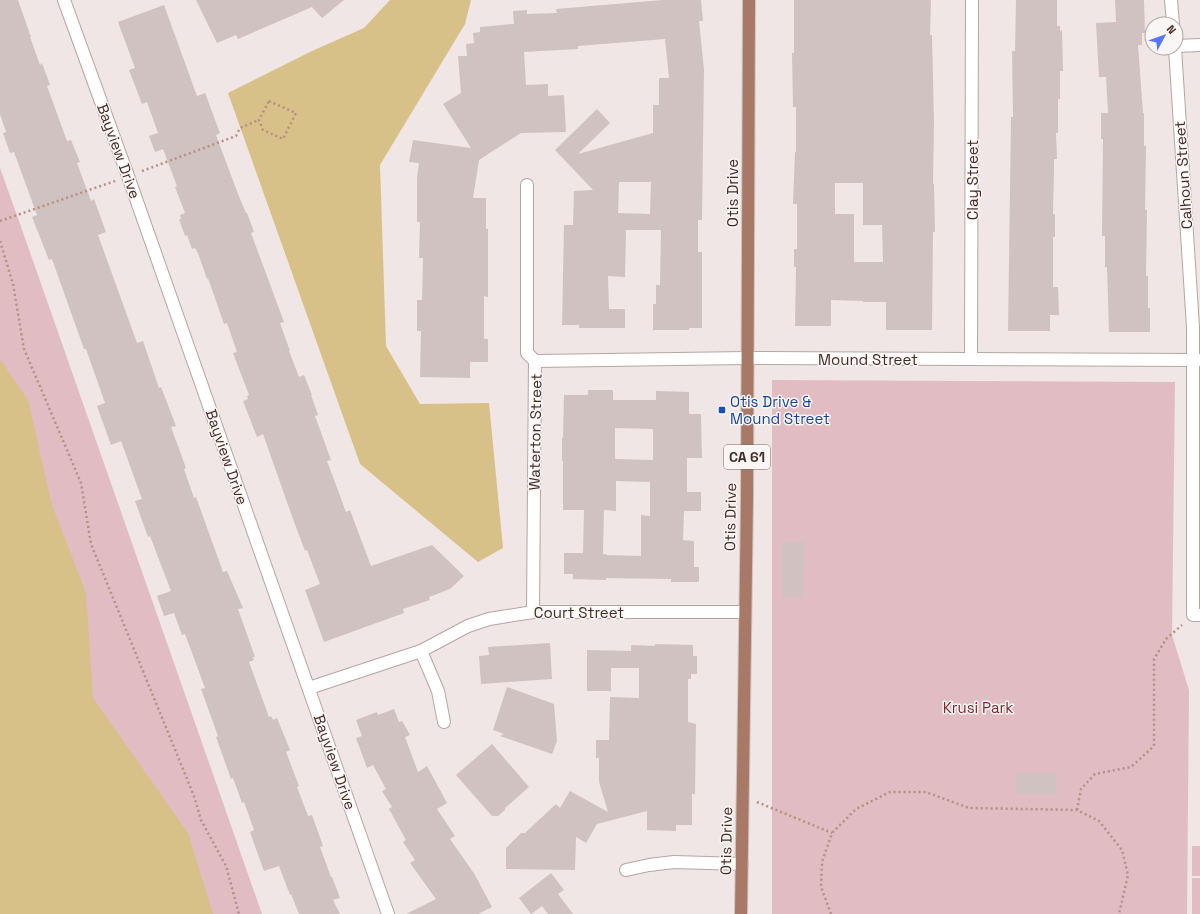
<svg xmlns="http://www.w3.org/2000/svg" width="1200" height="914" viewBox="0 0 1200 914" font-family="'Space Grotesk',sans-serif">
<rect width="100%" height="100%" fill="#efe6e5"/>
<!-- green -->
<g fill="#e1bcc3">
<polygon points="0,168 19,221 262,914 0,914"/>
<polygon points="772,380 1175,382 1172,635 1189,690 1187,914 772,914"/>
<rect x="1192" y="846" width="8" height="30"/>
<rect x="1192" y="878" width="8" height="36"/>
</g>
<!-- water -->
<g fill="#d7c189">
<polygon points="390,0 471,0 465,24 380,165 386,346 420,404 489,403 503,548 478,562 360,464 228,93 312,51 364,28"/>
<polygon points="0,359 28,400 52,505 86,593 93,698 188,833 213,914 0,914"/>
</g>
<!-- building -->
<g fill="#d0c2c1" fill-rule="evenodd">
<polygon points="0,0 18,0 31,37 30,37 40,65 42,63 50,85 47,86 67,141 71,140 80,162 77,163 91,201 94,199 106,232 98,235 137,343 143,341 159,388 161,387 176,426 171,427 186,468 184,469 194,498 196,497 223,572 227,571 243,608 238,609 255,657 253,657 254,660 249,662 269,717 271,716 273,720 277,718 290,750 286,752 299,786 297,787 308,816 312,815 323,846 320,847 331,877 332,877 340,898 333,900 340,914 299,914 291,894 290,895 279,866 264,871 250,832 254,830 244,802 242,803 233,778 231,779 216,737 218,736 201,689 205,688 185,634 182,635 174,613 164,616 157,596 171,591 150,536 148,537 135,501 142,499 121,441 111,445 97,406 105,403 86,349 84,349 52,259 49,260 32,217 37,215 14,152 10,153 3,133 6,132 0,114"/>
<polygon points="196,0 344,0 322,18 312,7 238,39 236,35 217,43"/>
<path d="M 663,0 L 701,0 L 703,21 L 699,21 L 704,70 L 702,220 L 698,220 L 698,252 L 702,252 L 702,328 L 689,328 L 689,330 L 653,330 L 653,304 L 656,304 L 656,285 L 660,285 L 661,230 L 626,230 L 625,277 L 608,276 L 609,309 L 625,309 L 625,328 L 579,328 L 579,325 L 562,325 L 564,225 L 573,225 L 574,191 L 593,190 L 555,150 L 597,109 L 610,123 L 578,154 L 653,133 L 653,105 L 659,105 L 659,78 L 669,78 L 665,39 L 578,46 L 578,49 L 524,52 L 526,85 L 548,84 L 548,96 L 564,95 L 566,132 L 521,133 L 479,160 L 473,198 L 486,198 L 486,229 L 488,229 L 488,297 L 484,296 L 484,339 L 488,339 L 488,362 L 470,362 L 470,378 L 420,377 L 421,331 L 417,331 L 417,300 L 422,300 L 423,258 L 419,258 L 420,222 L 417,222 L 417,178 L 419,163 L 409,162 L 413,140 L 471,148 L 443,104 L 461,93 L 458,56 L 467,56 L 466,44 L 474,43 L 473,33 L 480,32 L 480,27 L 514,24 L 513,11 L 527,10 L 527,14 L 557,13 L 556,9 ZM 619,182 L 651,182 L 650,214 L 618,213 Z"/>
<path d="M 794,0 L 931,0 L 930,35 L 932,35 L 934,122 L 933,184 L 934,184 L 935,232 L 933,232 L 932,330 L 886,330 L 886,302 L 863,302 L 863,301 L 831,300 L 831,326 L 795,326 L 796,267 L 794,267 L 794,249 L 797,249 L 797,204 L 793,204 L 795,152 L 796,152 L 796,107 L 793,107 L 792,53 L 794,53 ZM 835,183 L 863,183 L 863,225 L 882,225 L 883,262 L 854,262 L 854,214 L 835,214 Z"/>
<polygon points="1016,0 1057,0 1057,26 1060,26 1060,31 1062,30 1063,71 1060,71 1060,99 1058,99 1058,133 1056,133 1057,159 1054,159 1054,169 1053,214 1055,214 1055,237 1053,237 1053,287 1058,287 1059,315 1050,315 1050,331 1008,331 1011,117 1013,117 1012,51 1015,51"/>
<polygon points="1115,0 1144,0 1145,33 1142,33 1142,45 1138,45 1143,113 1144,113 1144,146 1146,146 1145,210 1147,210 1146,276 1148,276 1148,308 1150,308 1150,332 1109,332 1107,267 1105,267 1105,236 1102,236 1103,139 1101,139 1101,113 1108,113 1106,77 1099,77 1096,23 1116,22"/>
<polygon points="164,5 197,96 205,93 220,133 216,135 238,194 246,213 247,213 254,232 251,233 284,322 280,323 290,351 289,351 299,377 304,375 312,395 311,395 318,415 315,416 331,460 327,461 346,512 350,510 371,566 432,545 464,576 450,589 429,597 430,600 403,609 404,613 324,642 305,590 320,584 307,550 305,551 293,519 263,434 257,437 243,401 248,399 247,396 249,395 233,353 237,352 227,323 224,324 208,278 207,279 198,253 195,248 192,249 187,235 185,236 179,219 181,219 180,215 185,213 175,187 177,186 163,149 155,152 149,136 158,133 147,102 142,104 129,70 135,68 118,22"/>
<path d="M 588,390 L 613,390 L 613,400 L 656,400 L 656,391 L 689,392 L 689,414 L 701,414 L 702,458 L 687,458 L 687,492 L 701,492 L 701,511 L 684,511 L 683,540 L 694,541 L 694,567 L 699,567 L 699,582 L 671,582 L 671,579 L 606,578 L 606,580 L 573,579 L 573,574 L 564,574 L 564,553 L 583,553 L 584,510 L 563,510 L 563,461 L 562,461 L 562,438 L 563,438 L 564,395 L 588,395 ZM 615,428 L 653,429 L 653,460 L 615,459 ZM 616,481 L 650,482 L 650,516 L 641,515 L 641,556 L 606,555 L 606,554 L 603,554 L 604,510 L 616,511 Z"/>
<polygon points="782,541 804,542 803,598 782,597"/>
<polygon points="550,643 552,679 481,684 479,656 489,655 488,647"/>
<polygon points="655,644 693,645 693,656 697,656 697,674 691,674 691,679 688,679 688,722 696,724 695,794 692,794 692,825 676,825 676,831 647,830 647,811 597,824 586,843 576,837 575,870 506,869 506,848 521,833 525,833 556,804 560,808 570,791 608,812 599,782 599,758 596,758 596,740 609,740 610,697 639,698 639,668 611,668 611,691 587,691 587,650 631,651 631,645 655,646"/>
<polygon points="507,687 554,704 557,741 552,754 500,736 504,734 493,730"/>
<polygon points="394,709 399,722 402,721 410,735 405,737 418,772 427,766 447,803 437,809 455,836 450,839 475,875 492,907 478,914 406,914 436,899 410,863 415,860 403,842 406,840 389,809 392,807 382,791 386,789 373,765 367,768 356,738 362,736 356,720 377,712 378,715"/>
<polygon points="492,744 529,787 505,808 505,810 498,816 492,816 456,775"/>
<polygon points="1015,773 1056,773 1056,794 1016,794"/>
<polygon points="551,873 564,890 558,894 573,914 548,914 542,906 531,914 519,898"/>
</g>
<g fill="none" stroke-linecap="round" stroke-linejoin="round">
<defs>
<g id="street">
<polyline points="64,0 128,176 388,914"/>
<polyline points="1171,0 1173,24"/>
<polyline points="1176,46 1200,45"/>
<polyline points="1175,48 1193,327 1193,615 1200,615"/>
<polyline points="527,185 527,353 535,361 533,612"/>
<polyline points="971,359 972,0"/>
<polyline points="535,361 747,358 1200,360"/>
<polyline points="421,651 438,691 444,722"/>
<polyline points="309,688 421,651 468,626 489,619 533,612 745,612"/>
<polyline points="626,870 649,865 674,862 742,864"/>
</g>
<polyline id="primary" points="741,914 747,499 749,0"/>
</defs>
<!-- street casing -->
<use href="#street" stroke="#b5a6a3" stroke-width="14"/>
<!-- primary casing -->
<use href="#primary" stroke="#cac4c1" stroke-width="14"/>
<!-- path -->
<g stroke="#b58f83" stroke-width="2.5" stroke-dasharray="2 3" stroke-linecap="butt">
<polygon points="269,101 296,113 283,139 263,130 259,120"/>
<polyline points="142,171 236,136 240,128 259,120"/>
<polyline points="0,221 115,181"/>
<polyline points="0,241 13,284 24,349 81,483 91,544 194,796 201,820 226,866 239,914"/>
<polyline points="757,802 832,833"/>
<polyline points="1077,810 1081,789 1095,774 1131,767 1154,746 1154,659 1166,639 1182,625"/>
<polyline points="831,914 821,887 822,862 832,833 856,809 890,792 926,792 969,808 1077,810 1099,821 1122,850 1128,875 1119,914"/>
</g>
<!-- street -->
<use href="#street" stroke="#fff" stroke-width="12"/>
<!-- primary -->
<use href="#primary" stroke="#a87966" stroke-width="12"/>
</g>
<!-- markers -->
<rect fill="#1a4fb4" stroke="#fbf6f6" stroke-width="1.5" x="718" y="406" width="8" height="8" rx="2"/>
<g text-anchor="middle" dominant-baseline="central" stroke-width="3" stroke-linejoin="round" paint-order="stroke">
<!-- shield labels -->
<rect fill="#fbf6f6" stroke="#7a6862" stroke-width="1" x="724" y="445" width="46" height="24" rx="3"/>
<g font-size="14" font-weight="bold" fill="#432b22">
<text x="747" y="457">CA 61</text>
</g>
<!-- street labels -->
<g font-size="15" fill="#432b22" stroke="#fbf6f6">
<text transform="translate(119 151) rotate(70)">Bayview Drive</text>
<text transform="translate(1183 175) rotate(-94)">Calhoun Street</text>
<text transform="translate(972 180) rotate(-90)">Clay Street</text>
<text transform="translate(732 193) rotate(-90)">Otis Drive</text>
<text x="868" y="359">Mound Street</text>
<text transform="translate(535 432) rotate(-89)">Waterton Street</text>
<text transform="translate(227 457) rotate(71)">Bayview Drive</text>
<text transform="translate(730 517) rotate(-89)">Otis Drive</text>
<text x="579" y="612">Court Street</text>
<text transform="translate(335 762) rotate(71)">Bayview Drive</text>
<text transform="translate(726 841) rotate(-89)">Otis Drive</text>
</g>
<!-- transit labels -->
<g font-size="15" fill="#164399" stroke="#fbf6f6" text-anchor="start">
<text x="730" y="401">Otis Drive &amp;<tspan x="730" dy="17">Mound Street</tspan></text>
</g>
<!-- park labels -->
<g font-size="15" fill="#7d282d" stroke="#fbf6f6">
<text x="978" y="707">Krusi Park</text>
</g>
</g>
<!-- north arrow -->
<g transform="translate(1164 36) rotate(49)"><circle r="19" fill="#fbf6f6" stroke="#b1a5a1"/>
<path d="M0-3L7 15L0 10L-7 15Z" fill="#5677fc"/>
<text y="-6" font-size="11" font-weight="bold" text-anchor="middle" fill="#432b22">N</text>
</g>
</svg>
